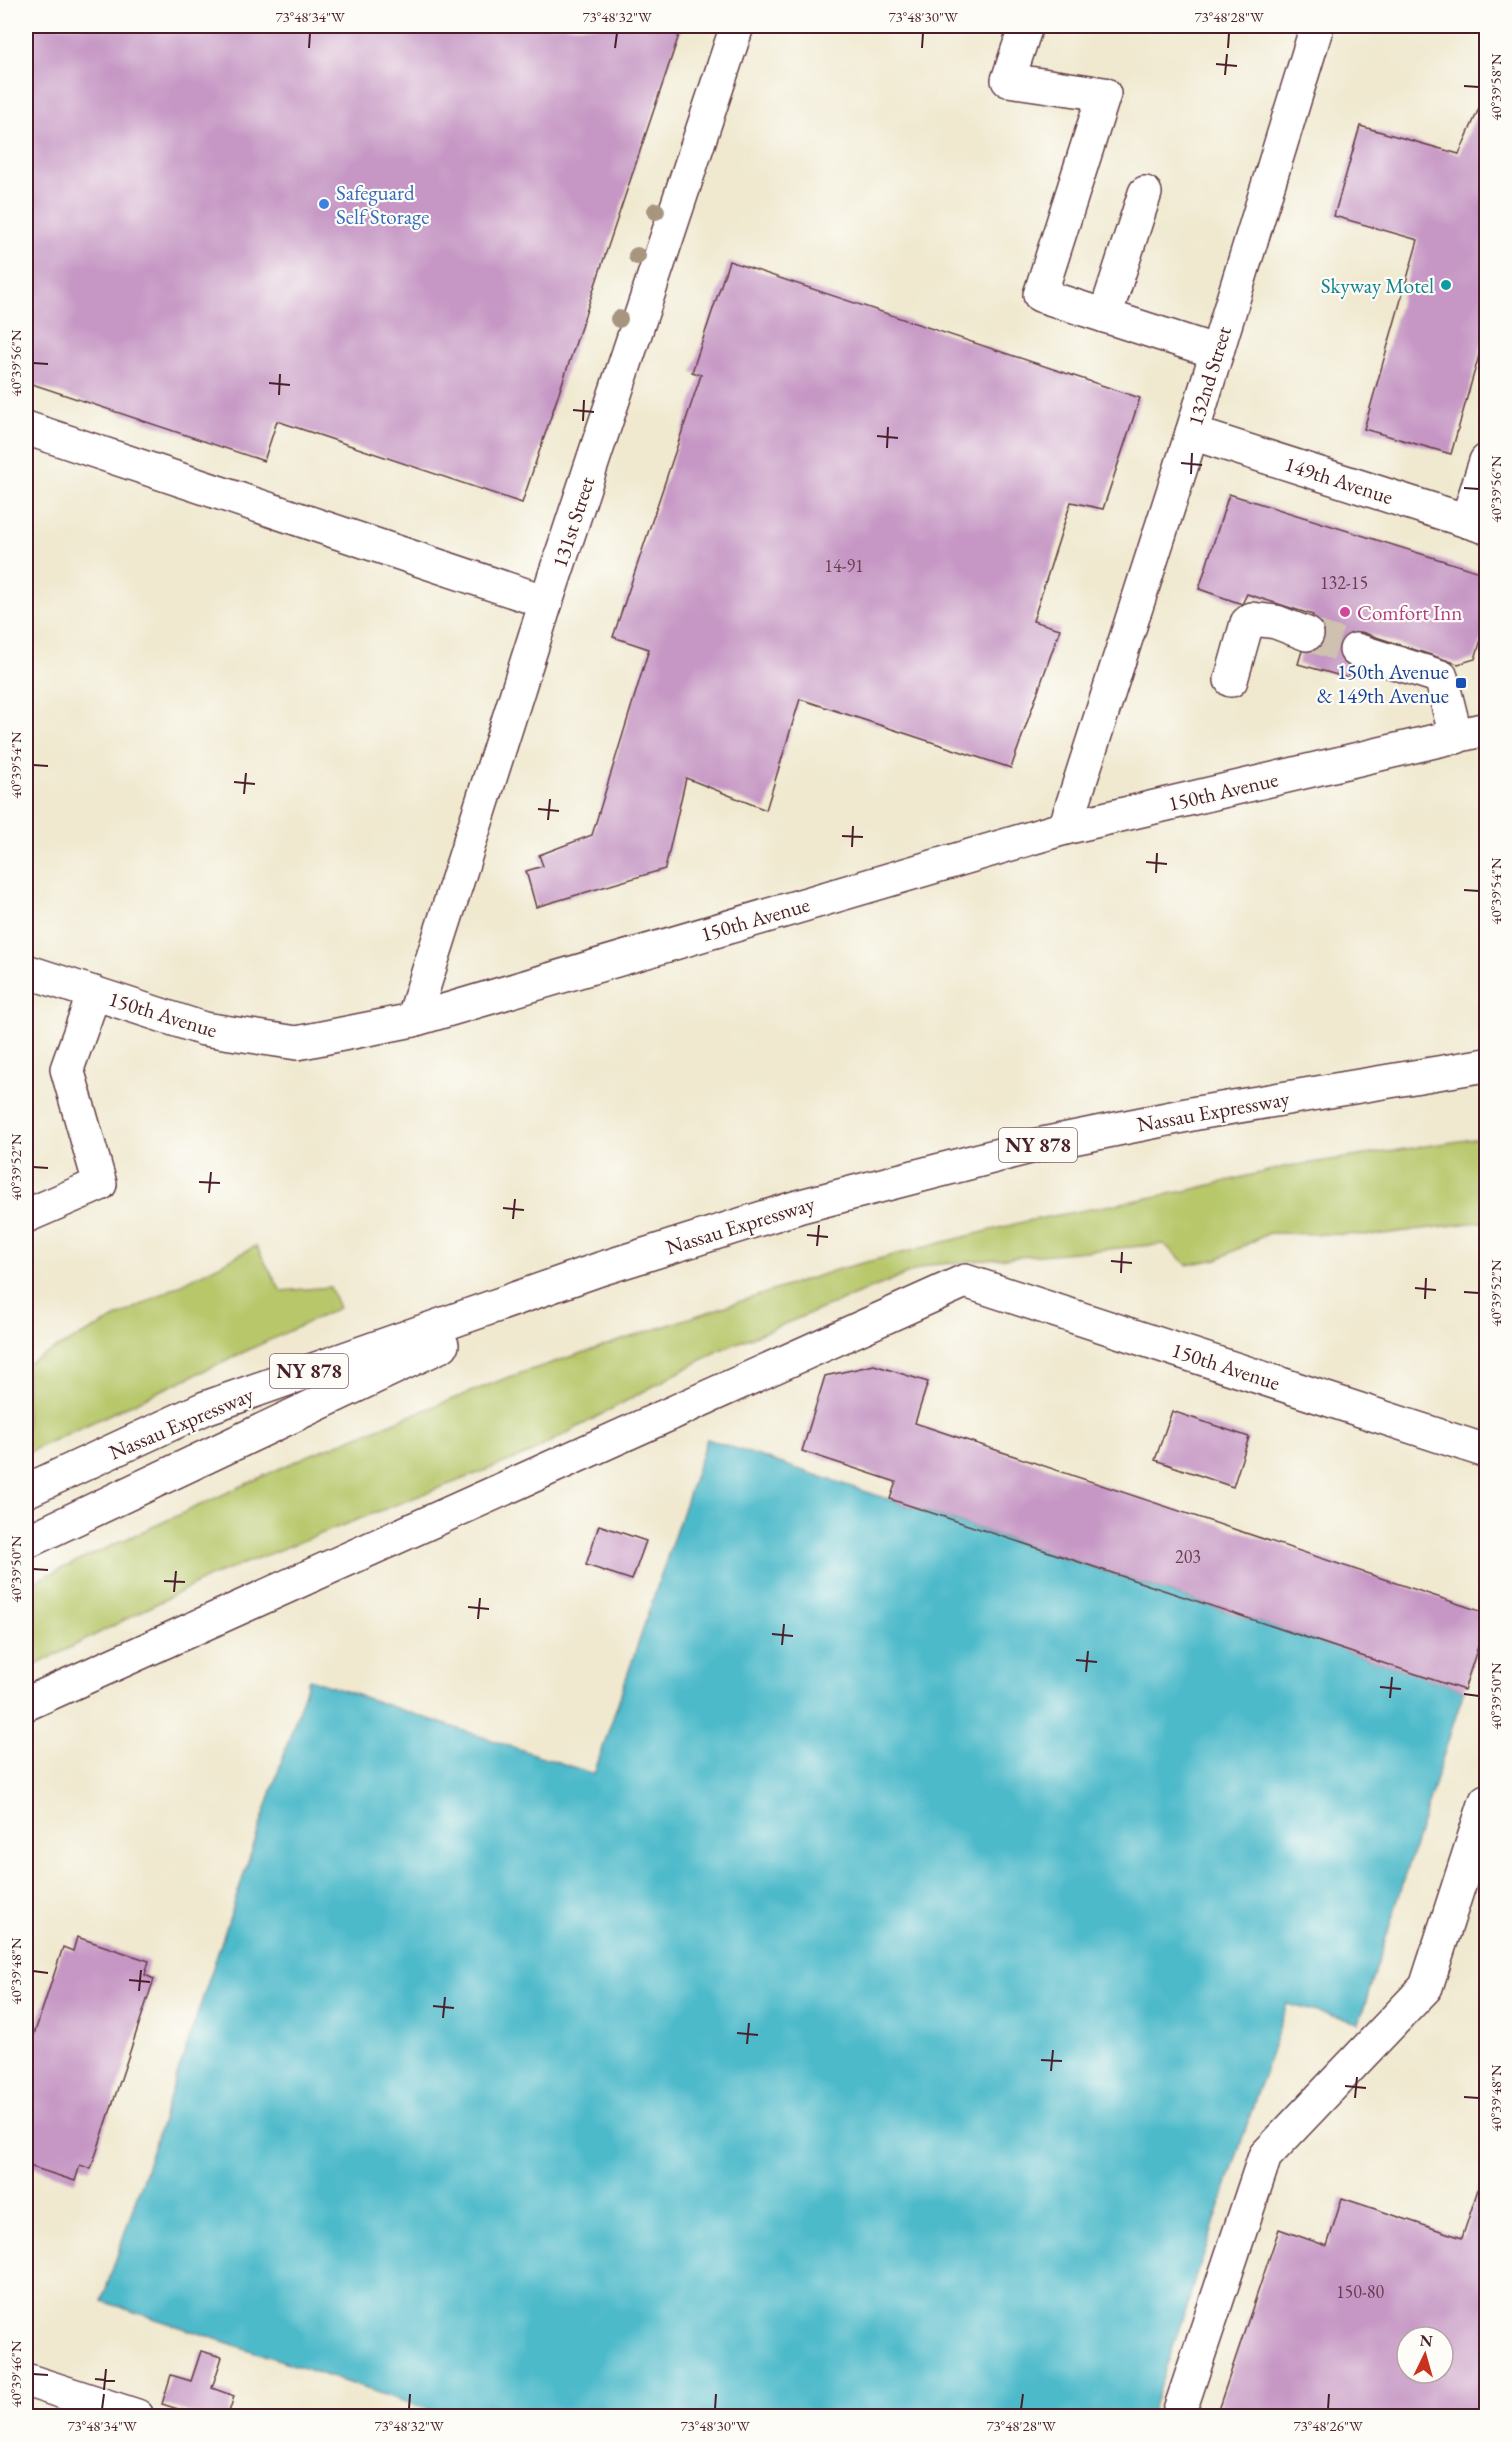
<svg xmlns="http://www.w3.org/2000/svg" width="1512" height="2442" viewBox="0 0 1512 2442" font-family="'EB Garamond',serif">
<rect width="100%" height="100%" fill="#fdfcf7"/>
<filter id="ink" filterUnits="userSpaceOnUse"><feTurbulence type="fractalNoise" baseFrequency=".0167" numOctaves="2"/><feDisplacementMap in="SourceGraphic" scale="12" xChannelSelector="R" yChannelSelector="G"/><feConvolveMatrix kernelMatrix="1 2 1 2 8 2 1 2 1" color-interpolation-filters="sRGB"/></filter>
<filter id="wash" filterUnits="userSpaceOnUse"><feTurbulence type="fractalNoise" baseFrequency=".008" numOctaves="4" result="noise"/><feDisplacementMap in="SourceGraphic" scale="24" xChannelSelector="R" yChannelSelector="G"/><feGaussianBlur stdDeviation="1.35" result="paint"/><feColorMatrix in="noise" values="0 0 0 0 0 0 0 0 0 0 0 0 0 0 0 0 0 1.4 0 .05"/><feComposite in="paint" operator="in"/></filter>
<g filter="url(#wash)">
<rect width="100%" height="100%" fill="#f0e9d0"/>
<!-- green -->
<g fill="#b7c76a" stroke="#80734a" stroke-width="1.5">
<polygon points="1486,1137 1486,1221 1375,1235 1269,1233 1218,1259 1187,1265 1164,1244 929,1265 720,1350 530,1453 209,1577 26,1670 26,1585 307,1456 509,1377 839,1269 1027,1221 1190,1190 1284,1167"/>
<polygon points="256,1246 281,1291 330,1287 339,1308 26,1453 26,1364"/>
</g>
<!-- water -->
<polygon fill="#4ebaca" stroke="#4c6c7a" stroke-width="1.5" points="707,1439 1464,1690 1359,2023 1287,2004 1150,2416 448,2416 102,2301 309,1679 594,1774"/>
<g id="blocks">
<!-- building -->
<g fill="#c697c4" fill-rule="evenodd">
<polygon points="26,26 682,26 522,503 277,421 264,461 26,382"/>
<polygon points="1480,106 1486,111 1486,331 1451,454 1364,429 1418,240 1334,216 1360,126 1459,154"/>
<polygon points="729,261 1140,398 1103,509 1071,502 1033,621 1060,629 1011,768 800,699 766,810 686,778 665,869 536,907 526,871 543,866 539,855 592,835 649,649 613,637 701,375 692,372"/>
<polygon points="1229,494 1486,574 1486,624 1475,659 1458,664 1361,632 1348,678 1298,664 1313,615 1247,594 1242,604 1199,589"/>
<polygon points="874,1365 928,1382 915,1423 1486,1613 1486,1622 1464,1690 890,1499 896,1482 802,1451 825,1376"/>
<polygon points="1172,1411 1249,1437 1233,1487 1155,1460"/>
<polygon points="599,1525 646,1541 632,1580 586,1565"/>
<polygon points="77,1937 149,1961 145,1975 154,1979 91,2169 80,2165 75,2181 26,2165 26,2059 63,1947 73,1951"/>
<path d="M 1486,2165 L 1486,2416 L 1216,2416 L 1279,2229 L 1327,2246 L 1342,2198 L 1462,2238 ZM 1407,2337 L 1443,2337 L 1443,2373 L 1407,2373 Z"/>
<polygon points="201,2351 222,2357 212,2388 234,2396 228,2416 200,2416 162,2404 171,2375 191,2381"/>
</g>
</g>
</g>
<g filter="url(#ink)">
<use href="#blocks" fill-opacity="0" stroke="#633d44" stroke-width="1.5"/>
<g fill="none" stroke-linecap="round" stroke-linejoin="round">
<!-- minor-tunnel -->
<polyline stroke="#cfc1af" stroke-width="33" stroke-dasharray="33 16" stroke-linecap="butt" points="1307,634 1356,650"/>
<defs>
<g id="minor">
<polyline points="1026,26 1008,80 1104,94 1040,295 1217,352"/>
<polyline points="1105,316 1145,193"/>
<polyline points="26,428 546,602"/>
<polyline points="1192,433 1486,527"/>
<polyline points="1467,521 1486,461"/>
<polyline points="1356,650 1441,677 1456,737"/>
<polyline points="1231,680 1247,623 1252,619 1276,622 1307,634"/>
<polyline points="1065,828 1192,433 1317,26"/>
<polyline points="26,971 204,1029 297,1043 413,1020 1065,828 1486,729"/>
<polyline points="413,1020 546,602 737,26"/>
<polyline points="26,1216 100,1184 67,1069 94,993"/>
<polyline points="26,1704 965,1281 1486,1451"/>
<polyline points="26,2380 137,2416"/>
<polyline points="1178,2416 1265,2156 1426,1987 1486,1801"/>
</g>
<g id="highway">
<polyline points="26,1491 205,1408 600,1269 801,1206 1038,1145 1117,1129 1197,1113 1486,1065"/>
<polyline points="26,1542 442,1345"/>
</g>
</defs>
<!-- minor casing -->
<use href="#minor" stroke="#633d44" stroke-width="36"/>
<!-- highway casing -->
<use href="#highway" stroke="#633d44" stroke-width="36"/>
<!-- minor -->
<use href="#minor" stroke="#fff" stroke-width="33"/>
<!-- highway -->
<use href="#highway" stroke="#fff" stroke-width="33"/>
</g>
<!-- trees -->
<g fill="#a79580">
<circle cx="656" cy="211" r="9"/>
<circle cx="637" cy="256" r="9"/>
<circle cx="619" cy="319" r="9"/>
</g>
</g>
<!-- ticks -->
<path fill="none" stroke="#4a1f2b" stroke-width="2" d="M 309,48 L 310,33M 615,48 L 617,33M 922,48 L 923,33M 1228,48 L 1229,33M 1216,64 L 1237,66M 1225,75 L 1227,54M 1464,86 L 1479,87M 33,363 L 48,364M 269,383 L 290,385M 279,395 L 280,374M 573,410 L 594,412M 583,421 L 584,400M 877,436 L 898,438M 887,448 L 888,427M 1181,463 L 1202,465M 1191,474 L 1192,453M 1464,488 L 1479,489M 33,765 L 48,766M 234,782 L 255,784M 244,794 L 246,773M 538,809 L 559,811M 548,820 L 550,799M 842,836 L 863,837M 852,847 L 853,826M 1146,862 L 1167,864M 1156,873 L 1157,853M 1464,890 L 1479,891M 33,1167 L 48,1168M 199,1182 L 220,1183M 209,1193 L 211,1172M 503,1208 L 524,1210M 513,1219 L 515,1199M 807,1235 L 828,1237M 817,1246 L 819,1225M 1111,1261 L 1132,1263M 1121,1273 L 1122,1252M 1415,1288 L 1436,1290M 1464,1292 L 1479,1293M 1425,1299 L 1426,1278M 33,1569 L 48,1570M 164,1581 L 185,1582M 174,1592 L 176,1571M 468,1607 L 489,1609M 478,1619 L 480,1598M 772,1634 L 793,1636M 782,1645 L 784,1624M 1076,1660 L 1097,1662M 1086,1672 L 1088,1651M 1380,1687 L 1401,1689M 1464,1694 L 1479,1696M 1390,1698 L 1392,1677M 33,1971 L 48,1973M 129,1980 L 150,1982M 139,1991 L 141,1970M 433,2006 L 454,2008M 443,2018 L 445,1997M 737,2033 L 758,2035M 747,2044 L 749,2023M 1041,2060 L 1062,2061M 1051,2071 L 1053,2050M 1345,2086 L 1366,2088M 1464,2097 L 1479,2098M 1355,2098 L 1357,2077M 33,2374 L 48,2375M 95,2379 L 115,2381M 104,2390 L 106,2369M 102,2409 L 104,2394M 409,2409 L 410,2394M 715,2409 L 716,2394M 1021,2409 L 1023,2394M 1328,2409 L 1329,2394"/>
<!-- markers -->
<circle fill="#3f7fe0" stroke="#fdfcf7" stroke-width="2" cx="324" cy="204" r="6"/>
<circle fill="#0f9aa8" stroke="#fdfcf7" stroke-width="2" cx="1446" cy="285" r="6"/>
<circle fill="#d1479c" stroke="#fdfcf7" stroke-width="2" cx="1345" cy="612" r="6"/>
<rect fill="#1a4fb4" stroke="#fdfcf7" stroke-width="2" x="1455" y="677" width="12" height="12" rx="3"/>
<g text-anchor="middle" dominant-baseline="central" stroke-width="4.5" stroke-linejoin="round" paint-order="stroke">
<!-- number labels -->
<g font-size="18" fill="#693d51">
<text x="844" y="565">14-91</text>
<text x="1344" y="582">132-15</text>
<text x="1188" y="1556">203</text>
<text x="1360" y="2291">150-80</text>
</g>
<!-- shield labels -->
<g fill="#fdfcf7" stroke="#806168" stroke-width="1.5">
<rect x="999" y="1128" width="78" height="34" rx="4.5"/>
<rect x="270" y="1354" width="78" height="34" rx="4.5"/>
</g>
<g font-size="20" font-weight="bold" fill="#4a1f2b">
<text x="1038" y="1145">NY 878</text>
<text x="309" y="1371">NY 878</text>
</g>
<!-- shop labels -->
<g font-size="21" fill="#366cbe" stroke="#fdfcf7" text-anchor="start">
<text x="336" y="192">Safeguard<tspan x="336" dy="24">Self Storage</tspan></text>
</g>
<!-- culture labels -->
<g font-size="21" fill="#0d838f" stroke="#fdfcf7" text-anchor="end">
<text x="1434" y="285">Skyway Motel</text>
</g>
<!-- street labels -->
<g font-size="21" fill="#4a1f2b" stroke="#fdfcf7">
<text transform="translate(1209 376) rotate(-73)">132nd Street</text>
<text transform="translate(1339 480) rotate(18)">149th Avenue</text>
<text transform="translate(573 522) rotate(-72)">131st Street</text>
<text transform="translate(1223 791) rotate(-13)">150th Avenue</text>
<text transform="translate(755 919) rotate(-16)">150th Avenue</text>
<text transform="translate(163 1014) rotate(17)">150th Avenue</text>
<text transform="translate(1213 1111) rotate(-10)">Nassau Expressway</text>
<text transform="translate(740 1225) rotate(-17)">Nassau Expressway</text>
<text transform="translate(1226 1366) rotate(18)">150th Avenue</text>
<text transform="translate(181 1423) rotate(-23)">Nassau Expressway</text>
</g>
<!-- hotel labels -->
<g font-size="21" fill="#b23c85" stroke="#fdfcf7" text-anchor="start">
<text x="1357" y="612">Comfort Inn</text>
</g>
<!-- transit labels -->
<g font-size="21" fill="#164399" stroke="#fdfcf7" text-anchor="end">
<text x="1449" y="671">150th Avenue<tspan x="1449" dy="24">&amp; 149th Avenue</tspan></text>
</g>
</g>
<!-- margin -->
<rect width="1512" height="2442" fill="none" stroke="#fdfcf7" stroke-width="66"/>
<!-- north arrow -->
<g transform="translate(1425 2355) rotate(5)"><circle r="28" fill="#fdfcf7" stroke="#b5a4a5" stroke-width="1.5"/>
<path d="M0-4.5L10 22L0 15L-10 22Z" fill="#c8321e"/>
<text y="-9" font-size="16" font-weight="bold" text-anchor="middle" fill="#4a1f2b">N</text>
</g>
<rect x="33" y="33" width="1446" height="2376" fill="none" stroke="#4a1f2b" stroke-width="2"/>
<g font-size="15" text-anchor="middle" fill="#4a1f2b">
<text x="310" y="22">73°48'34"W</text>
<text x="617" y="22">73°48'32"W</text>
<text x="923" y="22">73°48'30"W</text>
<text x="1229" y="22">73°48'28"W</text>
<text transform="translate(1496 87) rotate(-90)" y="5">40°39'58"N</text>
<text transform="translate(16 363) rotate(-90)" y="5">40°39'56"N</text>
<text transform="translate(1496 489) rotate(-90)" y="5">40°39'56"N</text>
<text transform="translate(16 765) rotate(-90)" y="5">40°39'54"N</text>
<text transform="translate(1496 891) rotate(-90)" y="5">40°39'54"N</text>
<text transform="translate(16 1167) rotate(-90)" y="5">40°39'52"N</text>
<text transform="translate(1496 1293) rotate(-90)" y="5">40°39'52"N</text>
<text transform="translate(16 1569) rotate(-90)" y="5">40°39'50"N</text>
<text transform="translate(1496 1696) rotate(-90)" y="5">40°39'50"N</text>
<text transform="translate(16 1971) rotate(-90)" y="5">40°39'48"N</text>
<text transform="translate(1496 2098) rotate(-90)" y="5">40°39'48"N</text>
<text transform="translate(16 2374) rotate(-90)" y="5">40°39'46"N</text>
<text x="102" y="2431">73°48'34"W</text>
<text x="409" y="2431">73°48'32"W</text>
<text x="715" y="2431">73°48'30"W</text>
<text x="1021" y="2431">73°48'28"W</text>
<text x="1328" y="2431">73°48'26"W</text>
</g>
</svg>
